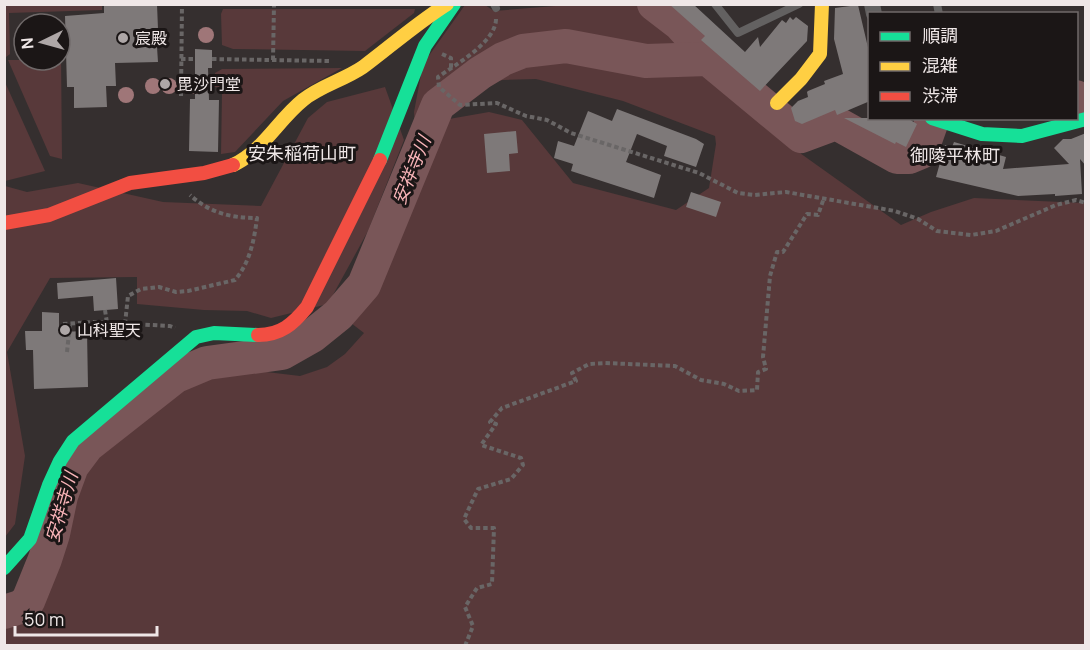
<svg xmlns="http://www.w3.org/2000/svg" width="1090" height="650" viewBox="0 0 1090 650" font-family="Manrope,'Noto Sans JP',sans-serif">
<rect width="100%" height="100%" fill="#352f2f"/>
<!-- green -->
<g fill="#58393a">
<polygon points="580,4 634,5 645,8 668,20 710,73 769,131 901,225 931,212 974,198 1085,203 1085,645 5,646 4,606 31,608 46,581 58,546 66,501 84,462 121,429 187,377 224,367 300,376 327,367 345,354 364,333 347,320 390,263 449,119 489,112 522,120 573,183 676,210 709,188 716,144 715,136 623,101 536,79 503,80 448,89 415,127 414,112 423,64 465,5 485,5 494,11"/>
<polygon points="4,5 102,5 102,10 9,13 10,54 6,57"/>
<polygon points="223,9 415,9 414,13 365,51 233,49 222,45 221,14"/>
<polygon points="66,31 61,53 62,159 50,156 8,60 60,60 60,32"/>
<polygon points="342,68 283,101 235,152 221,154 222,93 220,87 214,87 215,73 222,69"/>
<polygon points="4,80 45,171 5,181 4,181"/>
<polygon points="385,87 404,140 368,231 328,304 271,318 247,311 204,310 137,304 137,277 50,278 7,352 25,456 15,524 5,537 5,186 27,192 78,183 163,202 261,206 308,118 327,102"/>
</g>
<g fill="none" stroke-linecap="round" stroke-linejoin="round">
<!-- river -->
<g stroke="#795658" stroke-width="34">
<polyline points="654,4 680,24 690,35 695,48 708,59"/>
<polyline points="1076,97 1086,110"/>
<polyline points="4,612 20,607 28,601 45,559 53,534 61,496 72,466 87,446 176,376 207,363 282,353 312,336 338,315 364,285 438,105 480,73 503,59 523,51 566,46 646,61 708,59 801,136 836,123 897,157 909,157 921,152 933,118"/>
</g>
</g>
<!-- building -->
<g fill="#7e7979">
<polygon points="104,4 157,4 158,29 163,29 164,47 157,47 158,62 115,63 116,86 106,86 107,107 74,108 74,87 67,87 65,16 104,13"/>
<polygon points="669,4 693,4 745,52 758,37 760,47 782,20 786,23 790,17 793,20 796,17 808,26 807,41 760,91 701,40 705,36"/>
<polygon points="858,5 870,56 870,101 837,115 835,110 802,124 795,121 791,108 798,101 808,97 807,92 808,91 825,84 824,81 843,74 834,39 835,8"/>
<polygon points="195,49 212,50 212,68 208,68 209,100 219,100 218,152 189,151 190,99 195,99"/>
<polygon points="617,109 696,139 704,144 696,167 664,156 667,146 637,134 626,162 661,175 654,198 571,171 573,164 554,158 558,141 574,146 588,111 612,121"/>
<polygon points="844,118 907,118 917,124 906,147 896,142 895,144"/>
<polygon points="516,131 518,153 509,154 510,171 487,173 484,134"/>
<polygon points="1086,133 1086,166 1080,159 1082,194 1055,196 1055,194 1018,196 936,177 945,145 952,147 954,142 1006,157 1003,169 1069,164 1054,148 1063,139 1071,139"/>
<polygon points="691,192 721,202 716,217 686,207"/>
<polygon points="116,278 118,309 94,311 93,296 58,299 57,283"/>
<polygon points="42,312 59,313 59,332 87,331 88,387 34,389 33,350 26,350 25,331 42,331"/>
</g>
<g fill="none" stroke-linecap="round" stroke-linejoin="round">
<!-- path -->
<g stroke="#696666" stroke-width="4" stroke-dasharray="4.5 3" stroke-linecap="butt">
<path d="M 496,19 C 496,42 455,65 438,77 L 439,87 L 460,105 L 497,103 L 526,116 L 547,120 L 571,133 L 699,173 L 738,193 L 754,195 L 786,192 L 895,211 L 918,219 L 937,231 L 971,235 L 996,231 L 1056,205 L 1076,200 L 1086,203"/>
<polyline points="442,54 451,58 451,68"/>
<polyline points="181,59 195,59"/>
<polyline points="212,59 331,61"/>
<polyline points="273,60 274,4"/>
<polyline points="181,96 182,4"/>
<polyline points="105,310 107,323"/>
<polyline points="63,324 93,322 170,326 175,328"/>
<path d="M 125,324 L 128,296 L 141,289 L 159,287 L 176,292 L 188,291 L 235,280 C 250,262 254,241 257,218 C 231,218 210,213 190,195"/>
<polyline points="67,352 70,324"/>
<polyline points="465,646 473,626 465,607 477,588 492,584 494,528 471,528 464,519 478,489 511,479 523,465 521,458 481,445 496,424 490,422 502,408 576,381 572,373 589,364 605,363 675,366 701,380 724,384 739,391 757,390 758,372 766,369 763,357 770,276 777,252 783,252 807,214 818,215 824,198"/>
</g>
<!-- lane -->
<g stroke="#636161" stroke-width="8">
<polyline points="494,4 496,8"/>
<polyline points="715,4 738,33 799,4"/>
<polyline points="937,4 939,14"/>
</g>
<!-- street -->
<polyline stroke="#636161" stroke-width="16" points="872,4 874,14"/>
<!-- fast -->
<g stroke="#16e098" stroke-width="14">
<polyline points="932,118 982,134 1022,136 1086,119"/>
<polyline points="380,160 425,46 454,4"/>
<polyline points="4,568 30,539 49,485 60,461 73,441 196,337 214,333 258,335"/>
</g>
<!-- slow -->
<g stroke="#ffcf43" stroke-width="14">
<polyline points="777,103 801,79 820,54 822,4"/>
<path d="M 233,165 C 262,152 278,120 303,100 C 320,86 344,80 363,67 C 391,46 417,23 447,4"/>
</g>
<!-- jam -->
<g stroke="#f24e42" stroke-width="14">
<polyline points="4,223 49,215 130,183 204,173 233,165"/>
<path d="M 258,335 C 281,335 293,324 307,307 L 380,160"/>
</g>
</g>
<!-- trees -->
<g fill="#9f7678">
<circle cx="206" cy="35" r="8"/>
<circle cx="153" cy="86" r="8"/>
<circle cx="169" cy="86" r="8"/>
<circle cx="196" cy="86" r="8"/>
<circle cx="126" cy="95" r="8"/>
</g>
<!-- markers -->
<g fill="#aea7a7" stroke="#1b1616" stroke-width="2">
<circle cx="123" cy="38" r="6"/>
<circle cx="165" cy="84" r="6"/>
<circle cx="65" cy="330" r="6"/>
</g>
<g text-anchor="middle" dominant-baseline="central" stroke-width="6" stroke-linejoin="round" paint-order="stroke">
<!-- poi labels -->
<g font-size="16" fill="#efe7e7" stroke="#1b1616" text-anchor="start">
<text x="135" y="38">宸殿</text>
<text x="177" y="84">毘沙門堂</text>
<text x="77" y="330">山科聖天</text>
</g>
<!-- neighbourhood labels -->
<g font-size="18" fill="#efe7e7" stroke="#1b1616">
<text x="302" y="153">安朱稲荷山町</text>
<text x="955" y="155">御陵平林町</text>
</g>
<!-- water labels -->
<g font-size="18" font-style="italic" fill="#f9b4b8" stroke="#1b1616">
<text transform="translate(411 170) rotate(-68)">安祥寺川</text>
<text transform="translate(61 507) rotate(-74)">安祥寺川</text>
</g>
</g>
<!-- border -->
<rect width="1090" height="650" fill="none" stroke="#efe7e7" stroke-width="12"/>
<!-- legend -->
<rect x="868" y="12" width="210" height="108" fill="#1b1616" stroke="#706a6a" stroke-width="1.5"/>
<rect x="880" y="32" width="30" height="9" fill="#16e098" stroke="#706a6a" stroke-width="1.5"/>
<text x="922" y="42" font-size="18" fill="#efe7e7">順調</text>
<rect x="880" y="62" width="30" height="9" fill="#ffcf43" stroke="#706a6a" stroke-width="1.5"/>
<text x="922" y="72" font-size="18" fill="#efe7e7">混雑</text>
<rect x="880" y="92" width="30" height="9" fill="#f24e42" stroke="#706a6a" stroke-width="1.5"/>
<text x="922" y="102" font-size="18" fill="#efe7e7">渋滞</text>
<!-- north arrow -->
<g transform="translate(42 42) rotate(265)"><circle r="28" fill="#1b1616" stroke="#706a6a" stroke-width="1.5"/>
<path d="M0-4.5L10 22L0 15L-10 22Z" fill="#aea7a7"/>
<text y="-9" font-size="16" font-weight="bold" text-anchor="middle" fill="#efe7e7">N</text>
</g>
<!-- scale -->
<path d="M15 626v9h142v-9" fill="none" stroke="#efe7e7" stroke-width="3"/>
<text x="24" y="626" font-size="18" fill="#efe7e7" stroke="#1b1616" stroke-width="4.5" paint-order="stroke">50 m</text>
</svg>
